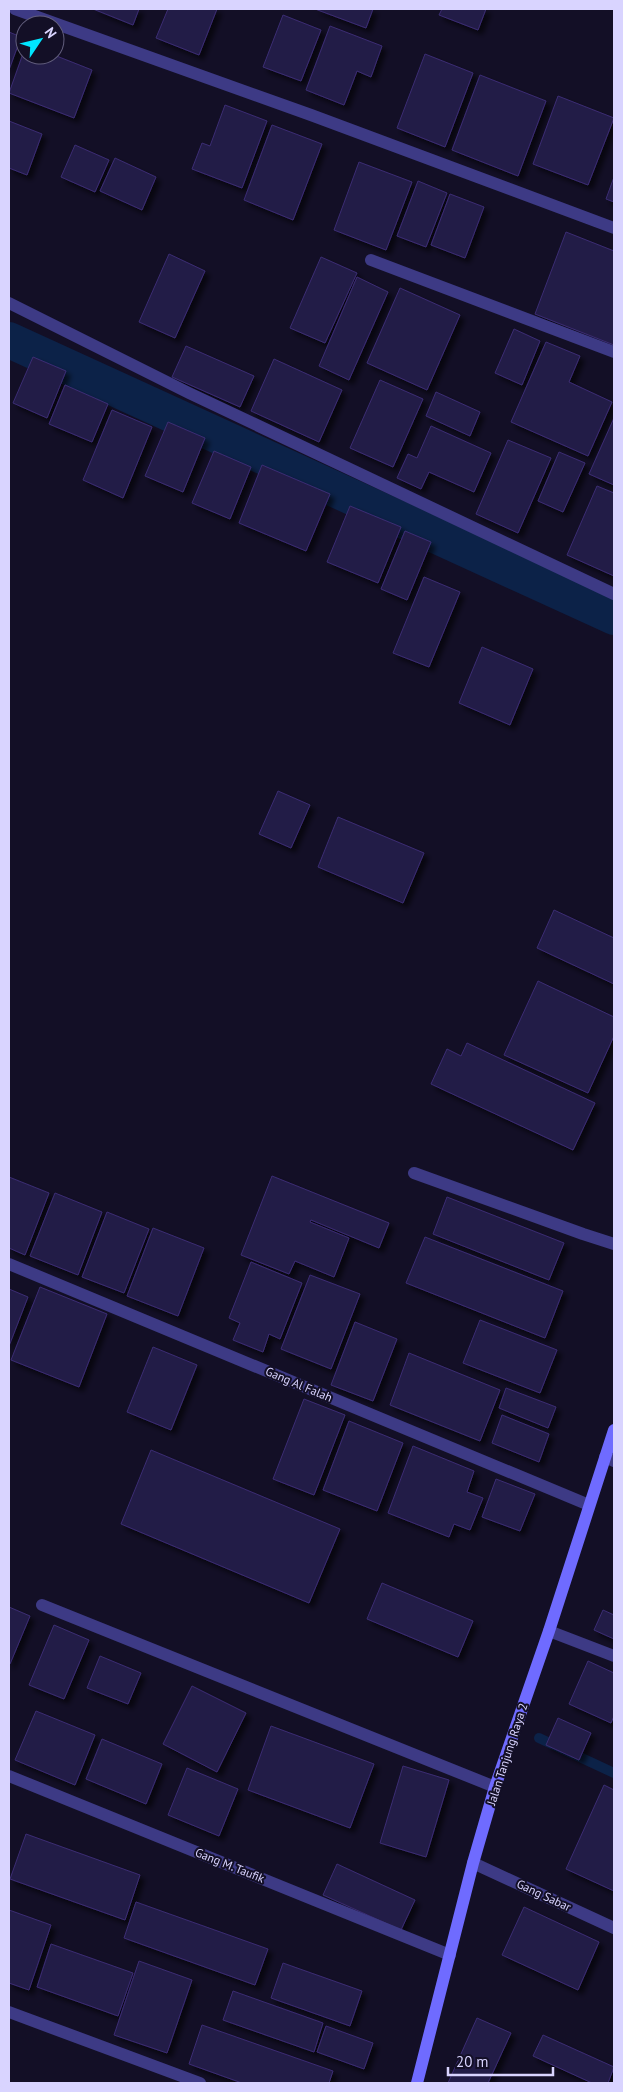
<svg xmlns="http://www.w3.org/2000/svg" width="623" height="2092" viewBox="0 0 623 2092" font-family="'PT Sans',sans-serif">
<defs>
<filter id="shadow"><feDropShadow dx="4.5" dy="4.5" stdDeviation="2.5" flood-color="#0009"/></filter>
</defs>
<rect width="100%" height="100%" fill="#130f26"/>
<g fill="none" stroke-linecap="round" stroke-linejoin="round">
<!-- stream -->
<polyline stroke="#0c2248" stroke-width="10" points="539,1738 614,1773"/>
<!-- canal -->
<polyline stroke="#0c2248" stroke-width="36" points="9,340 614,617"/>
</g>
<!-- building -->
<g fill="#241b47" stroke="#3b2d73" filter="url(#shadow)">
<polygon points="93,9 139,9 133,25"/>
<polygon points="168,9 217,9 199,55 156,38"/>
<polygon points="315,9 373,9 366,28"/>
<polygon points="442,9 486,9 478,30 439,15"/>
<polygon points="283,15 321,30 301,81 263,67"/>
<polygon points="330,26 382,46 371,77 357,71 344,105 306,90"/>
<polygon points="9,32 21,37 9,70"/>
<polygon points="25,48 25,55 54,55 92,70 74,118 9,93"/>
<polygon points="425,54 473,73 445,147 397,128"/>
<polygon points="480,75 546,101 518,176 452,150"/>
<polygon points="558,96 614,118 588,185 533,164"/>
<polygon points="225,105 267,121 242,188 192,169 202,143 210,146"/>
<polygon points="9,121 42,134 27,175 9,168"/>
<polygon points="272,125 322,144 293,220 244,200"/>
<polygon points="75,145 109,160 95,192 61,177"/>
<polygon points="115,158 156,177 142,210 100,191"/>
<polygon points="359,162 412,182 386,250 334,230"/>
<polygon points="614,177 614,202 606,199"/>
<polygon points="418,181 447,193 426,247 397,236"/>
<polygon points="450,194 484,207 465,258 431,245"/>
<polygon points="566,232 614,251 614,345 535,314"/>
<polygon points="169,254 205,271 175,338 139,322"/>
<polygon points="321,257 357,273 325,343 290,328"/>
<polygon points="357,277 388,292 349,380 319,366"/>
<polygon points="400,288 460,315 427,390 367,363"/>
<polygon points="514,329 540,341 522,385 495,373"/>
<polygon points="546,342 580,356 569,382 612,402 588,456 511,422"/>
<polygon points="186,346 254,376 240,407 172,377"/>
<polygon points="33,357 66,371 47,418 13,403"/>
<polygon points="274,359 342,390 319,442 251,411"/>
<polygon points="380,380 423,399 393,467 350,448"/>
<polygon points="65,385 108,404 92,442 49,424"/>
<polygon points="436,392 480,412 470,436 426,416"/>
<polygon points="112,410 152,427 123,498 83,480"/>
<polygon points="614,418 614,485 589,474"/>
<polygon points="168,422 205,438 183,492 145,476"/>
<polygon points="431,426 491,453 474,492 429,472 421,489 397,478 408,454 417,458"/>
<polygon points="508,440 551,458 518,533 476,514"/>
<polygon points="214,451 251,467 230,519 192,503"/>
<polygon points="559,452 585,463 563,512 538,501"/>
<polygon points="262,465 330,494 306,551 239,523"/>
<polygon points="597,486 614,493 614,576 567,555"/>
<polygon points="350,506 401,527 378,583 327,562"/>
<polygon points="405,531 431,542 407,600 381,589"/>
<polygon points="424,577 460,592 429,667 393,653"/>
<polygon points="482,647 533,669 510,725 459,703"/>
<polygon points="278,791 310,805 291,848 259,834"/>
<polygon points="338,817 424,853 403,903 318,867"/>
<polygon points="554,910 614,938 614,984 537,948"/>
<polygon points="538,981 614,1017 614,1036 588,1093 504,1055"/>
<polygon points="467,1043 595,1103 573,1150 431,1084 447,1049 461,1056"/>
<polygon points="272,1176 389,1223 379,1248 311,1220 310,1222 349,1238 334,1277 295,1261 289,1274 241,1255"/>
<polygon points="9,1177 49,1193 25,1255 9,1248"/>
<polygon points="55,1193 102,1212 78,1275 30,1256"/>
<polygon points="447,1197 564,1243 549,1280 433,1234"/>
<polygon points="107,1212 149,1229 124,1293 82,1277"/>
<polygon points="153,1228 204,1248 178,1316 127,1296"/>
<polygon points="425,1237 563,1291 545,1338 406,1283"/>
<polygon points="251,1262 302,1283 280,1339 269,1334 263,1352 233,1340 240,1323 229,1318"/>
<polygon points="310,1275 360,1294 331,1369 281,1349"/>
<polygon points="40,1287 107,1314 79,1387 11,1360"/>
<polygon points="9,1289 28,1297 9,1346"/>
<polygon points="480,1320 557,1350 540,1393 463,1363"/>
<polygon points="355,1322 397,1339 373,1401 331,1385"/>
<polygon points="153,1347 197,1365 171,1430 127,1412"/>
<polygon points="409,1353 500,1390 480,1441 390,1405"/>
<polygon points="506,1388 556,1407 548,1428 499,1408"/>
<polygon points="304,1399 345,1415 314,1495 273,1479"/>
<polygon points="502,1415 549,1434 539,1462 492,1443"/>
<polygon points="349,1421 403,1443 377,1511 323,1490"/>
<polygon points="413,1446 474,1471 467,1492 483,1498 470,1530 454,1524 449,1537 388,1513"/>
<polygon points="151,1450 340,1529 309,1603 121,1524"/>
<polygon points="496,1479 535,1494 520,1531 482,1517"/>
<polygon points="382,1583 473,1621 458,1657 367,1619"/>
<polygon points="9,1607 30,1616 10,1664 9,1664"/>
<polygon points="603,1610 614,1615 614,1639 594,1630"/>
<polygon points="54,1625 89,1640 64,1699 29,1685"/>
<polygon points="100,1656 141,1673 128,1704 87,1688"/>
<polygon points="588,1661 614,1673 614,1716 611,1723 569,1704"/>
<polygon points="192,1686 246,1713 217,1772 163,1744"/>
<polygon points="36,1711 95,1735 75,1785 15,1760"/>
<polygon points="558,1718 591,1733 579,1760 546,1745"/>
<polygon points="271,1726 374,1764 350,1828 248,1790"/>
<polygon points="102,1739 162,1764 146,1804 86,1779"/>
<polygon points="403,1766 449,1780 426,1857 380,1843"/>
<polygon points="187,1768 238,1789 219,1836 168,1815"/>
<polygon points="604,1785 614,1790 614,1891 566,1869"/>
<polygon points="26,1834 140,1875 125,1920 10,1879"/>
<polygon points="337,1864 415,1900 401,1930 323,1895"/>
<polygon points="136,1902 268,1949 255,1985 124,1938"/>
<polygon points="524,1907 599,1942 578,1990 502,1955"/>
<polygon points="9,1910 51,1925 29,1990 9,1983"/>
<polygon points="51,1944 133,1973 118,2016 37,1987"/>
<polygon points="139,1961 192,1980 167,2053 114,2035"/>
<polygon points="283,1963 362,1991 350,2026 271,1998"/>
<polygon points="233,1991 323,2023 314,2052 223,2020"/>
<polygon points="477,2018 511,2033 488,2083 448,2083"/>
<polygon points="202,2025 333,2071 329,2083 242,2083 189,2064"/>
<polygon points="326,2026 373,2043 364,2069 317,2052"/>
<polygon points="543,2035 614,2067 608,2083 592,2083 533,2056"/>
</g>
<g fill="none" stroke-linecap="round" stroke-linejoin="round">
<!-- street -->
<g stroke="#3d3a85" stroke-width="12">
<polyline points="15,9 311,115 614,228"/>
<polyline points="371,260 614,352"/>
<polyline points="9,303 189,393 614,594"/>
<polyline points="414,1173 583,1234 614,1244"/>
<polyline points="9,1264 589,1505"/>
<polyline points="605,1457 614,1461"/>
<polyline points="42,1605 495,1787"/>
<polyline points="549,1631 614,1656"/>
<polyline points="9,1776 450,1955"/>
<polyline points="473,1863 614,1928"/>
<polyline points="9,2012 200,2083"/>
</g>
<!-- secondary -->
<polyline stroke="#6f6bff" stroke-width="12" points="417,2083 473,1863 495,1787 549,1631 614,1430"/>
</g>
<g text-anchor="middle" dominant-baseline="central" stroke-width="4" stroke-linejoin="round" paint-order="stroke">
<!-- street labels -->
<g font-size="12" fill="#d9d4ff" stroke="#130f26">
<text transform="translate(299 1384) rotate(23)">Gang Al Falah</text>
<text transform="translate(507 1754) rotate(-72)">Jalan Tanjung Raya 2</text>
<text transform="translate(230 1865) rotate(22)">Gang M. Taufik</text>
<text transform="translate(544 1895) rotate(25)">Gang Sabar</text>
</g>
</g>
<!-- border -->
<rect width="623" height="2092" fill="none" stroke="#d9d4ff" stroke-width="20"/>
<!-- north arrow -->
<g transform="translate(40 40) rotate(55)"><circle r="24" fill="#130f26" stroke="#625e7d"/>
<path d="M0-4L9 19L0 12L-9 19Z" fill="#00e5ff"/>
<text y="-8" font-size="14" font-weight="bold" text-anchor="middle" fill="#d9d4ff">N</text>
</g>
<!-- scale -->
<path d="M448 2067v8h105v-8" fill="none" stroke="#d9d4ff" stroke-width="2.5"/>
<text x="456" y="2067" font-size="15" fill="#d9d4ff" stroke="#130f26" stroke-width="4" paint-order="stroke">20 m</text>
</svg>
